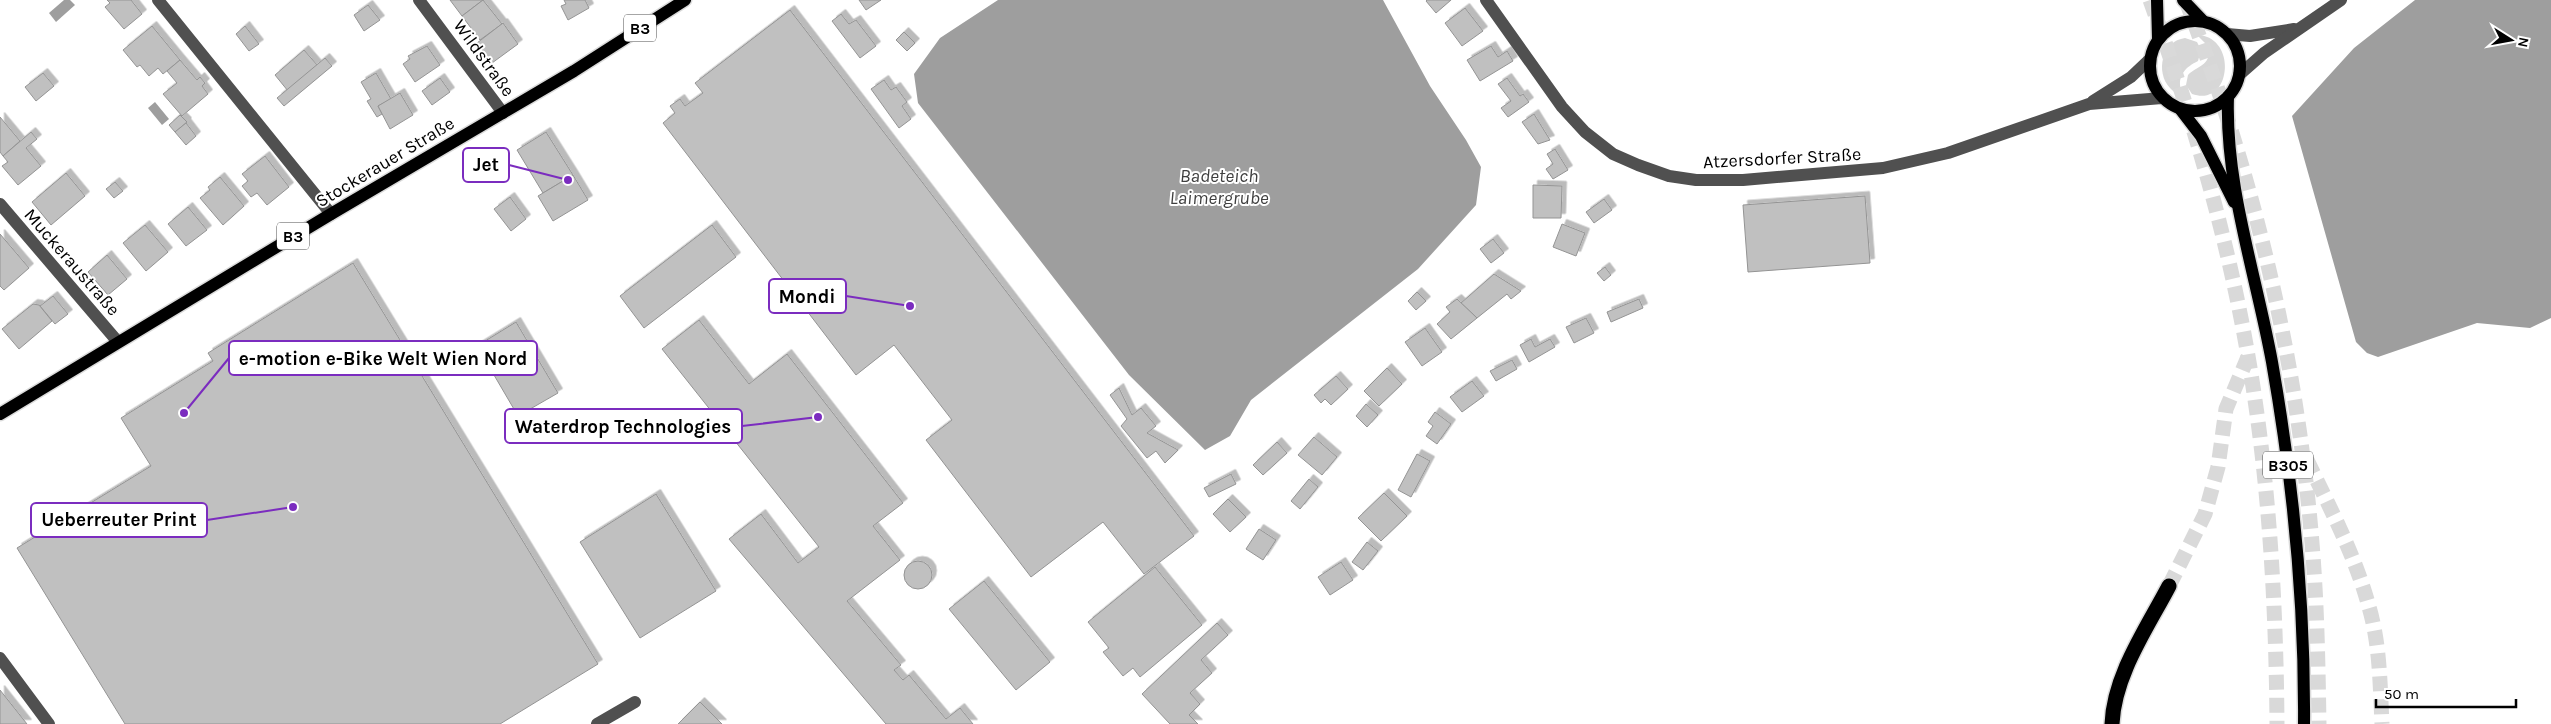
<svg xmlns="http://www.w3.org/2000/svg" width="2551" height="724" viewBox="0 0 2551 724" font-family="Karla,sans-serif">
<defs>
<filter id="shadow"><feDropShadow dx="4.5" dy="-4.5" stdDeviation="0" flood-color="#0004"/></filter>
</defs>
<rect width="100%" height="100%" fill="#fff"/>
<!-- green -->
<g fill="#d7d7d7">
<path d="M 2197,35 C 2238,36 2232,108 2192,94 L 2186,85 L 2188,75 C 2199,64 2213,66 2207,45 Z"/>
<path d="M 2185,38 L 2197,42 L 2201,50 L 2198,61 C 2186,67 2177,75 2181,90 L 2190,100 C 2183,97 2175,94 2170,88 C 2155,72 2162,41 2185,38 Z"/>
</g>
<!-- water -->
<g fill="#9e9e9e">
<polygon points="64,0 70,0 75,5 56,22 49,13"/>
<polygon points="998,0 1383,0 1430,86 1466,140 1481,167 1476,205 1418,269 1251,400 1230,436 1205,450 1129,375 918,103 914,74 940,38"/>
<polygon points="2415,0 2551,0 2551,318 2530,328 2477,323 2378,357 2367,353 2356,342 2292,116 2354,48"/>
<polygon points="155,102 169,119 162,125 148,108"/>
</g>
<!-- building -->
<g fill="#c0c0c0" stroke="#949494" filter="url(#shadow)">
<polygon points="107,0 131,0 142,14 124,29 105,7 110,3"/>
<polygon points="450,0 483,0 462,16"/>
<polygon points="483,0 502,24 480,40 462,16"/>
<polygon points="564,0 585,0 589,8 568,20 561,6 566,4"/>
<polygon points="859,0 881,0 866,10"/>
<polygon points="1427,0 1451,0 1436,13 1426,1"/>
<polygon points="368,5 380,20 364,31 354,15"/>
<polygon points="1465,8 1483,31 1462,46 1445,23"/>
<polygon points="790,10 1194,536 1144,574 1103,522 1031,577 926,440 952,420 894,345 856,375 663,123 675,113 670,106 680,99 685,106 703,93 695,83"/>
<polygon points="841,14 849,24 856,20 876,46 860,58 832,21"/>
<polygon points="503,23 518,44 492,63 477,43"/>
<polygon points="152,26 180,60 163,74 158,68 149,76 140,65 137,67 123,50"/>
<polygon points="245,26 259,44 249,51 236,34"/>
<polygon points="904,32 915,43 907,51 896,40"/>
<polygon points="427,46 440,65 415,82 403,64 410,59 408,56"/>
<polygon points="1491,46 1498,57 1507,51 1513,61 1480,81 1467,60"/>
<polygon points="304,50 318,66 288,91 275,75"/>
<polygon points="325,58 332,66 284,106 277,98"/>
<polygon points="180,60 197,80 200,77 205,83 202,86 208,94 182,116 163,94 177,83 167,71"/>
<polygon points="43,73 54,86 36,101 25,87"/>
<polygon points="376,73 391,99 378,106 382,114 377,117 367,101 371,99 361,82"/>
<polygon points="440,78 450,92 432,105 422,91"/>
<polygon points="1507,78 1520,96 1523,94 1529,102 1508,117 1501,108 1511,101 1498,84"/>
<polygon points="884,80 891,90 896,87 907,102 902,106 911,119 899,128 871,89"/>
<polygon points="400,93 413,115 390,129 378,106"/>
<polygon points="1534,114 1550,140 1538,144 1522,122"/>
<polygon points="180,115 187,122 175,132 169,125"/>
<polygon points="0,117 20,141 3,156 0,152"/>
<polygon points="186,123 196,136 186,145 175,132"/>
<polygon points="31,132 37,139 26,148 41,166 18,185 2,166 8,162 3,156"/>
<polygon points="546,132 573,175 543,193 517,150"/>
<polygon points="1555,149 1568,170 1553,179 1546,169 1553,164 1547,154"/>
<polygon points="265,156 289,187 267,205 257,193 251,197 242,186 248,181 242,174"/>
<polygon points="66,173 85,196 51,225 32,202"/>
<polygon points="573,175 588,200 553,221 538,196"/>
<polygon points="220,177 244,206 223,225 200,198 210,190 208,187"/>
<polygon points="115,182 123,191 114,198 106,189"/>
<polygon points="1533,185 1562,186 1561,218 1533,218"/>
<polygon points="1865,196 1870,263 1748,272 1743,205"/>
<polygon points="510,197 526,219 511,231 494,209"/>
<polygon points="1604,199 1612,210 1594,223 1586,212"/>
<polygon points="188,207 207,230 186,246 168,224"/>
<polygon points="1562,224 1585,233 1576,256 1553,247"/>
<polygon points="145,225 168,252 146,271 123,243"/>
<polygon points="712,225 736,257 644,328 620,296"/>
<polygon points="0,234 29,268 4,290 0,286"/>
<polygon points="1493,239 1504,253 1491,263 1480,249"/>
<polygon points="107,255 127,279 108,295 88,272"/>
<polygon points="353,263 598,664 500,724 125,724 17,548 151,466 121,418 213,361 208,353"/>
<polygon points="1605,267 1611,275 1604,281 1597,273"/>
<polygon points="1494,274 1521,291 1511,299 1507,294 1477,318 1461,303"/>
<polygon points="1417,292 1426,301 1416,310 1408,301"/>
<polygon points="53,296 68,314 55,324 40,306"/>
<polygon points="1457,299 1477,318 1451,339 1437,324 1450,312 1446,307"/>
<polygon points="1639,299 1643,308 1611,322 1607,312"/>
<polygon points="33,304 39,305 52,321 19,349 2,329"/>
<polygon points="1586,318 1594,333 1574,343 1566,327"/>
<polygon points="699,320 749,384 787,354 903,503 873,526 900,560 847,601 901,665 894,670 903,680 909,675 946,719 960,708 973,724 886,724 729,539 761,514 798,563 819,547 662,349"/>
<polygon points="516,322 558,393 518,416 477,346"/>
<polygon points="1425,328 1442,352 1422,366 1405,342"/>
<polygon points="1531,339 1535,347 1550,339 1555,347 1529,362 1520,345"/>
<polygon points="1512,360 1517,369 1496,381 1490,371"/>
<polygon points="1387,368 1402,384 1379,406 1364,391"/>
<polygon points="1336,376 1348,389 1331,405 1325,399 1321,403 1314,395"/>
<polygon points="1472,381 1484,396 1462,412 1450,397"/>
<polygon points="1119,388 1132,415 1141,408 1156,426 1147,433 1178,450 1165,463 1156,451 1147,458 1121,426 1127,419 1110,395"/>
<polygon points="1366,404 1378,415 1367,427 1356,416"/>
<polygon points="1435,412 1451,424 1437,444 1426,436 1433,426 1428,422"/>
<polygon points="1314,437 1337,457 1322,475 1298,455"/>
<polygon points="1277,442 1287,453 1263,475 1253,465"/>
<polygon points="1417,454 1430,461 1411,497 1398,490"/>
<polygon points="1231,474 1236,484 1209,497 1204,488"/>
<polygon points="1309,479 1318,487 1300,509 1291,501"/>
<polygon points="1384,493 1407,516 1381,541 1358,518"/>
<polygon points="656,494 716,591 640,638 580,542"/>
<polygon points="1228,499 1246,517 1230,532 1213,514"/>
<polygon points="1259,529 1276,540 1263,560 1246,549"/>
<polygon points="1367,542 1378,551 1363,570 1352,562"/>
<circle cx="918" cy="575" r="14"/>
<polygon points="1341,562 1353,580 1330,595 1318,577"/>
<polygon points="1155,567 1202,625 1140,677 1133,668 1123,676 1103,652 1109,648 1088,622"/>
<polygon points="984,581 1050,662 1016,690 949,609"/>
<polygon points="1217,623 1228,635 1201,660 1212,673 1190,693 1200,704 1189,715 1198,724 1170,724 1142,694"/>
<polygon points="0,690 27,724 0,724"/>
<polygon points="700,702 722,724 678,724"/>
</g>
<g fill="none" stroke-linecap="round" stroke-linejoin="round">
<!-- highway-tunnel -->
<g stroke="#d9d9d9" stroke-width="15" stroke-dasharray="15 8" stroke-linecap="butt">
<path d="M 2150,0 C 2192,116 2227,234 2248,356 C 2269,477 2276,601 2277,724"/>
<path d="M 2186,1 C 2253,174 2297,358 2312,543 C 2317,603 2318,664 2319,724"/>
<path d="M 2307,460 C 2330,508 2355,555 2369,607 C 2380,644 2380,685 2382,724"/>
<polyline points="2169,586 2205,514 2218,467 2226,409 2248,357"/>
</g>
<defs>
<g id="major">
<polyline points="2157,0 2158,39"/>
<polyline points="2183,0 2203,21"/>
<circle cx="2195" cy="66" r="45"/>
<path d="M 2228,97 C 2225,186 2256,274 2272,362 C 2293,481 2305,603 2304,724"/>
<polyline points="2181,110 2201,136 2234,202"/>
<polyline points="0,414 331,214 574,71 685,0"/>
</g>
<path id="highway" d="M 2112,724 C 2114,675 2147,628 2169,586"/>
</defs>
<!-- major casing -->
<use href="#major" stroke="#dbdbdb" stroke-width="15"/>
<!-- highway casing -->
<use href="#highway" stroke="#dbdbdb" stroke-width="18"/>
<!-- minor -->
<g stroke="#505050" stroke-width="12">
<polyline points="158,0 331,214"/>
<polyline points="419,0 503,113"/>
<polyline points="1486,0 1562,107 1585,132 1613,154 1638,165 1669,176 1696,180 1743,180 1883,168 1948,153 2089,104 2162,98"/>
<polyline points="2227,34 2250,36 2294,29"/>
<polyline points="2239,75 2264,53 2341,0"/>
<polyline points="2093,101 2131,77 2150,59"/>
<polyline points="0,204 118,342"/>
<polyline points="0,658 49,724"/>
<polyline points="597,724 635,702"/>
</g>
<!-- major -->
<use href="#major" stroke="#000" stroke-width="12"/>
<!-- highway -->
<use href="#highway" stroke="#000" stroke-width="15"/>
</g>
<g text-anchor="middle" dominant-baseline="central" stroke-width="4" stroke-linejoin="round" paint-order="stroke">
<!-- shield labels -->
<g fill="#fff" stroke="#4c4c4c" stroke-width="1">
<rect x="624" y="14.5" width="32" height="27" rx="4"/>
<rect x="277" y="222.5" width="32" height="27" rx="4"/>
<rect x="2263" y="451.5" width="50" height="27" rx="4"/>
</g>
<g font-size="16" font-weight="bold" fill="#000">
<text x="640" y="28">B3</text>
<text x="293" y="236">B3</text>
<text x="2288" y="465">B305</text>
</g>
<!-- street labels -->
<g font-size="18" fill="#000" stroke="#fff">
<text transform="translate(484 58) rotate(54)">Wildstraße</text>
<text transform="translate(1782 158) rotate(-3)">Atzersdorfer Straße</text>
<text transform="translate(385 162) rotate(-31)">Stockerauer Straße</text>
<text transform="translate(72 262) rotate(49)">Muckeraustraße</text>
</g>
<!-- water labels -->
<g font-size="19" font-style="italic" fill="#3f3f3f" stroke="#fff">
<text x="1219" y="176">Badeteich<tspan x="1219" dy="22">Laimergrube</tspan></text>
</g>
</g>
<!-- callouts -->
<path fill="none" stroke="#7b2cbf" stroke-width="2" d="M568 180L509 165M910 306L846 296M184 413L229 358M818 417L742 426M293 507L207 520"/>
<g fill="#7b2cbf" stroke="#fff" stroke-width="2">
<circle cx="568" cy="180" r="5"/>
<circle cx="910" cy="306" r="5"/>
<circle cx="184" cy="413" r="5"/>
<circle cx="818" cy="417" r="5"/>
<circle cx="293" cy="507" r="5"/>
</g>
<g fill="#fff" stroke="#7b2cbf" stroke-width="2">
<rect x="463" y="148" width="46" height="34" rx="5"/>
<rect x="769" y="279" width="77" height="34" rx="5"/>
<rect x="229" y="341" width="308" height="34" rx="5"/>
<rect x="505" y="409" width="237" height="34" rx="5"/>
<rect x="31" y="503" width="176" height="34" rx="5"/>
</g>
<g font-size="19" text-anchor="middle" font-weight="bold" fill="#000">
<text x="486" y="171">Jet</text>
<text x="807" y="303">Mondi</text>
<text x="383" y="365">e-motion e-Bike Welt Wien Nord</text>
<text x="623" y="433">Waterdrop Technologies</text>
<text x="119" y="526">Ueberreuter Print</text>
</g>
<!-- north arrow -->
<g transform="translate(2511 40) rotate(101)" stroke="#ffffff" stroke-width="4" paint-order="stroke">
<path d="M0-4L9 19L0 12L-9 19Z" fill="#000000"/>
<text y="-8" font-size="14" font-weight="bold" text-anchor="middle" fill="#000000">N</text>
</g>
<!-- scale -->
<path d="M2376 699v8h140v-8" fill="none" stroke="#000000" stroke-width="2.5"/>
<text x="2384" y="699" font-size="15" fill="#000000" stroke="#ffffff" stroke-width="4" paint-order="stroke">50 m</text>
</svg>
